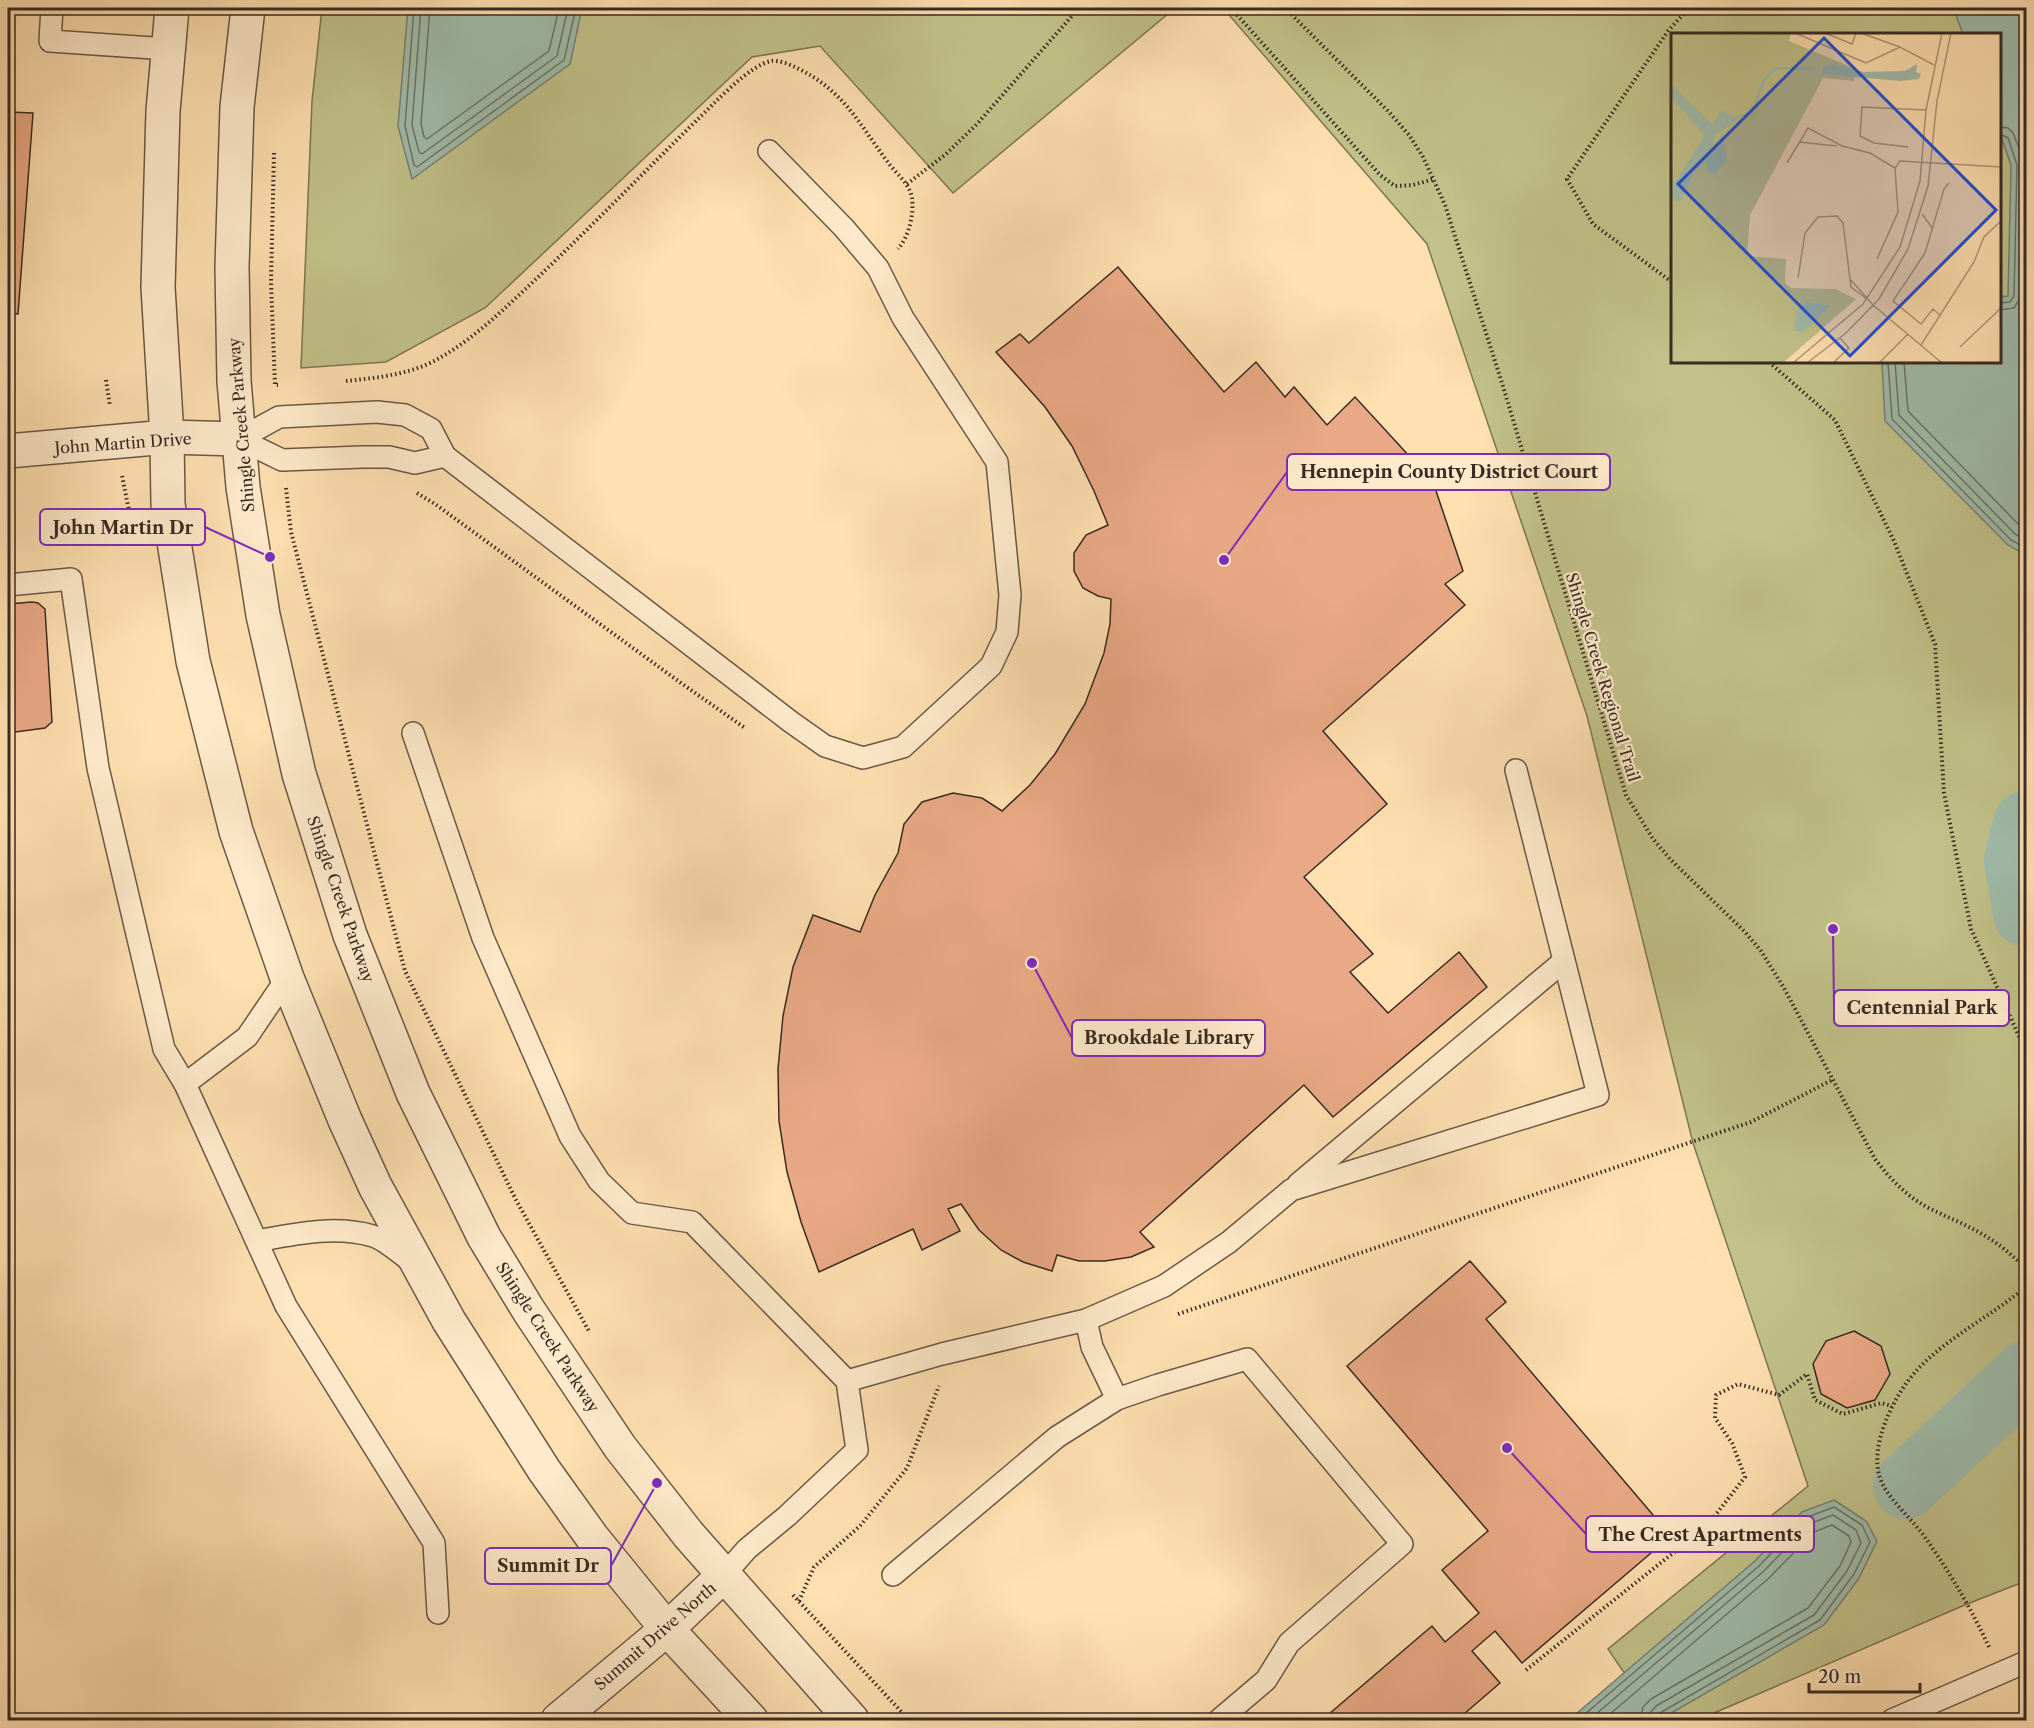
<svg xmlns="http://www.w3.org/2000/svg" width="2034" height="1728" viewBox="0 0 2034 1728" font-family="'Libre Caslon Text',serif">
<rect width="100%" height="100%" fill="#ffe0b1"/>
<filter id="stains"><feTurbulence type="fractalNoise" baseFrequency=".00333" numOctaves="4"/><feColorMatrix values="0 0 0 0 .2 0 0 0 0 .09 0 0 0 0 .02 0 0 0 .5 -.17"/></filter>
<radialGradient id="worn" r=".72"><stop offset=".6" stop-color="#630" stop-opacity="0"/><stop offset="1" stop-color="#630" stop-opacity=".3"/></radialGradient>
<!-- green -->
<g fill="#c2c28a" stroke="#7d7657" stroke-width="1.5" fill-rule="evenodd">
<polygon points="322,8 1175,8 953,193 820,46 752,57 485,308 386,362 301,368 312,101"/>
<path d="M 1223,8 L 2026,8 L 2026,1581 L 1967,1604 L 1698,1720 L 1656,1720 L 1608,1649 L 1808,1486 L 1693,1143 L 1587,716 L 1427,244 ZM 1672,34 L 2000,34 L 2000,362 L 1672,362 Z"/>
</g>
<!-- water -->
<g fill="#a0bdac" stroke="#768276" stroke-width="1.5">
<polygon points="408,8 582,8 570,64 412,179 398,126"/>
<polygon points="1953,8 2026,8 2026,555 2008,545 1885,421 1882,362 2000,362 2000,297 2008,296 2011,165 2000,133 2000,34 1963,34"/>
<polygon points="1834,1500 1866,1521 1877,1541 1859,1578 1824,1625 1659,1720 1569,1720 1755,1561 1802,1512"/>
</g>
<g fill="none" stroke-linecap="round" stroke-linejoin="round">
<!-- shore -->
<g stroke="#6c7468" stroke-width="1.5">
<polyline points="414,8 405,126 414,165 417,167 564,60 576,8"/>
<polyline points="421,8 412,125 419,152 422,154 557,56 568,8"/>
<polyline points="430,8 421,124 424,137 427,139 549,51 559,8"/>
<polyline points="2000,127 2008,128 2013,133 2025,163 2021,297 2014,308 2000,310"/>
<polyline points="2000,134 2008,138 2017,165 2014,296 2010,302 2000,303"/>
<polyline points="1888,362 1892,419 2011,540 2026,548"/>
<polyline points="1895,362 1899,415 2015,534 2026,540"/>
<polyline points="1904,362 1908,411 2021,527 2026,530"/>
<polyline points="1578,1720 1759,1566 1805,1518 1834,1507 1862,1525 1870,1542 1854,1574 1820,1620 1660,1713 1657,1720"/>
<polyline points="1589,1720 1764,1571 1809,1524 1833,1515 1856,1530 1861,1543 1847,1571 1814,1615 1656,1706 1650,1713 1649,1720"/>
<polyline points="1603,1720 1769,1578 1814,1532 1832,1525 1849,1536 1851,1542 1840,1566 1808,1608 1651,1699 1643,1707 1640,1720"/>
</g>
<!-- river -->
<g stroke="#a0bdac" stroke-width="66">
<polyline points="2026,824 2017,861 2026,914"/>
<polyline points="1906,1486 2026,1374"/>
</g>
</g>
<!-- building -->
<g fill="#eaa986" stroke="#382a24" stroke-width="1.5">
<polygon points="8,112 33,113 18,314 8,313"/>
<polygon points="1118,267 1224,392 1256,362 1285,397 1294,387 1327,425 1355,397 1433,482 1463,571 1445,584 1465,605 1323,731 1387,804 1304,877 1373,954 1350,972 1388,1013 1459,952 1487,987 1333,1117 1304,1085 1140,1232 1154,1247 1131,1257 1105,1261 1079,1261 1057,1255 1052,1271 1023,1262 1001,1250 979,1230 961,1204 948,1209 960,1231 922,1250 913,1229 819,1272 801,1222 787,1172 779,1121 778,1069 783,1016 793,967 813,915 860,932 875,895 898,853 904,824 922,802 953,793 982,798 1002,811 1030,785 1055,754 1085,704 1104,653 1110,624 1111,599 1098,596 1083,588 1074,571 1074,553 1086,535 1108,525 1094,491 1072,446 1045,407 996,352 1020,334 1029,343"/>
<polygon points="32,602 38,603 45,609 52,722 45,728 8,733 8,604"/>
<polygon points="1470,1261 1506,1302 1486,1319 1671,1536 1522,1663 1495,1631 1472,1651 1500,1683 1457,1720 1322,1720 1432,1626 1445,1642 1479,1613 1442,1570 1488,1531 1347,1366"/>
<polygon points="1854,1331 1881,1346 1890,1374 1875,1400 1847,1408 1821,1394 1813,1364 1826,1341"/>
</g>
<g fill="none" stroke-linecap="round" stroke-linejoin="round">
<defs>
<g id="service">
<polyline points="52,8 50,41 168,49"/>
<polyline points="239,439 279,417 377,412 405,415 431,429 445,456 791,722 825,746 863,758 903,747 991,666 1007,632 1010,595 997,462 903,318 878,268 844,228 769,151"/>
<polyline points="239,439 282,460 362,457 389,457 415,463 445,456"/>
<polyline points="8,585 71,579 98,768 164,1049 185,1084 286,1306 434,1543 438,1613"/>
<polyline points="413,733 483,938 570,1136 599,1181 632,1213 692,1222 847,1381 857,1450 787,1516 747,1549 724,1575"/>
<polyline points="185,1084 247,1037 287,978"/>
<polyline points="1298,1184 1564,961"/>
<path d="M 257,1241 C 295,1234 335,1225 373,1236 C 384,1239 402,1255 412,1262"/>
<polyline points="1086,1320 1092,1347 1117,1399"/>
<polyline points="847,1381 942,1354 1086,1320 1164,1286 1229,1242 1291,1190 1598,1095 1516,770"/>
<polyline points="893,1575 1057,1437 1117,1399 1158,1385 1247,1359 1402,1544 1289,1643 1266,1680 1219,1720"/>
<polyline points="1892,1720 2026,1662"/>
</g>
<g id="tertiary">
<polyline points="172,8 163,111 158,287 167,437 168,504 193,661 236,831 287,978 345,1120 375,1186 449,1321 544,1470 592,1537 667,1629 751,1720"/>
<polyline points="248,8 237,107 232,267 234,381 243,487 263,615 299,774 350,935 413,1093 484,1237 529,1311 620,1447 688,1534 852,1720"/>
<polyline points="8,451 167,437 239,439"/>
<polyline points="558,1720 667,1629 724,1575"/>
</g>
</defs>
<!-- service casing -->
<use href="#service" stroke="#6a5847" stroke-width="24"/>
<!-- tertiary casing -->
<use href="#tertiary" stroke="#6a5847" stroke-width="36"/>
<!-- path -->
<g stroke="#382a24" stroke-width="4" stroke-dasharray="1.5 3" stroke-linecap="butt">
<polyline points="1231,8 1380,175 1395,186 1413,185 1434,179"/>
<path d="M 1285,8 L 1388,111 L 1409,135 L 1423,157 L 1445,205 L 1502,383 L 1626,795 L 1653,839 L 1671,860 L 1745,932 L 1761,951 L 1784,988 L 1875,1159 C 1891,1180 1909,1199 1933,1210 C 1951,1219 1970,1226 1987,1237 C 2002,1246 2014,1257 2026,1269"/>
<polyline points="274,153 271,282 275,385 278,385"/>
<polyline points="907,184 946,154 977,124 1079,8"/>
<polyline points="1672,282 1593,224 1567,179 1668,31 1689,8"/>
<polyline points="1769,362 1835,420 1894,541 1935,644 1944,793 1971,929 2026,1052"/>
<polyline points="106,380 110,406"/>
<path d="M 346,381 C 375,378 407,375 434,361 C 472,341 504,309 536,279 C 591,227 643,173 697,120 C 714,104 748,66 771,61 C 779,60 789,64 797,68 C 843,90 858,122 887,161 C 895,173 909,182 912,198 C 914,215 909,236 898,249"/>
<polyline points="122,476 132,525 134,523"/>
<polyline points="286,488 291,532 405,971 516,1200 590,1333"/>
<polyline points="417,493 435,504 681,683 745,728"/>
<polyline points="1178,1314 1751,1122 1832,1080"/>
<polyline points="793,1595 909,1720"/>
<polyline points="799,1601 814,1567 860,1526 907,1468 939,1386"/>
<path d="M 1989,1647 C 1971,1608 1949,1571 1924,1536 C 1911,1518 1892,1503 1882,1483 C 1866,1449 1894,1395 1917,1370 C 1948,1337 1991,1316 2026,1287"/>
<polyline points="1526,1670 1707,1526 1745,1477 1732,1443 1715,1418 1716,1395 1738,1384 1779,1395 1807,1374 1815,1400 1843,1414 1881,1403 1892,1406"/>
</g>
<!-- service -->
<use href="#service" stroke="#ffebcc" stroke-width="21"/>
<!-- tertiary -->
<use href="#tertiary" stroke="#ffebcc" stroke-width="33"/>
</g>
<g text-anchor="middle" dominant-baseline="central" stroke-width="4.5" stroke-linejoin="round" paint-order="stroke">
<!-- street labels -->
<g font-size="16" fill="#382a24" stroke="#ffebcc">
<text transform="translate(241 425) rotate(-95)">Shingle Creek Parkway</text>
<text transform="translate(123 443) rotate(-4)">John Martin Drive</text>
<text transform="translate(1603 677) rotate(73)">Shingle Creek Regional Trail</text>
<text transform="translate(341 899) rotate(71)">Shingle Creek Parkway</text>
<text transform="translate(548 1337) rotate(57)">Shingle Creek Parkway</text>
<text transform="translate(655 1636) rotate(-41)">Summit Drive North</text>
</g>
</g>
<!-- overview -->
<g transform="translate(1671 33)">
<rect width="330" height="330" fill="#ffe0b1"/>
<path d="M 0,0 L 120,0 L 118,8 L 185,36 L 183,48 L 152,45 L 79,182 L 76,223 L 115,226 L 114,250 L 120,255 L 164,256 L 185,266 L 112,330 L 0,330 Z" fill="#c2c28a"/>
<path d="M 162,31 L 192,39 L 234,38 L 246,31 L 245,39 L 250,41 L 248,46 L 229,48 L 151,41 L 151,34 ZM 0,51 L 42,92 L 49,77 L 68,86 L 45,101 L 41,115 L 53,99 L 55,128 L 44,141 L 37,138 L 34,128 L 23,139 L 9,169 L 0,165 L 0,155 L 34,103 L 0,64 ZM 136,269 L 159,273 L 132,299 L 124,298 L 125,277 Z" fill="#a0bdac"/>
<path fill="none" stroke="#a0bdac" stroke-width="3" d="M 54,87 L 81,80 L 93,47 L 104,35 L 144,36"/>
<path fill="none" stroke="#af9779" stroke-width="1.5" d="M 124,0 L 195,30 L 229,14 L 263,32M 154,0 L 181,11 L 185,0M 190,0 L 229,14M 128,109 L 166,113M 237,114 L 203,110 L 189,103 L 191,74 L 255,77M 116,130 L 137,95 L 171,113 L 199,120 L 224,135M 251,181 L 262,196M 206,226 L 227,179 L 224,135 L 229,128 L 330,134M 127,245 L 134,200 L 147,184 L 166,183 L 172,190 L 180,254 L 196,266M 180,247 L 202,272 L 271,330M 270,283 L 262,276 L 250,291 L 222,268 L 254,220 L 273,156 L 278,150M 250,312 L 303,229 L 313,204 L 330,188M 289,314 L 330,275M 122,330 L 192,271 L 229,214 L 249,148 L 255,77 L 271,0M 136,330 L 175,300 L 208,266 L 237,216 L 257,153 L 266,68 L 280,0M 162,330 L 178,315 L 169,305M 208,330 L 237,301"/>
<path fill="#1d4ed8" fill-opacity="0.15" stroke="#1d4ed8" stroke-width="3" d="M 153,5 L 325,177 L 179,323 L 7,151 Z"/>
<rect width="330" height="330" fill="none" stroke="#382a24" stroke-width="3"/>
</g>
<!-- callouts -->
<path fill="none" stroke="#7b2cbf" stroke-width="2" d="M1224 560L1287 472M270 557L205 527M1833 929L1834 1008M1032 963L1072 1038M1507 1448L1586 1534M657 1483L611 1566"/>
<g fill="#7b2cbf" stroke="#ffebcc" stroke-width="2">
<circle cx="1224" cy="560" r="6"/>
<circle cx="270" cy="557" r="6"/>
<circle cx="1833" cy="929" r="6"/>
<circle cx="1032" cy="963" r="6"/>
<circle cx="1507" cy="1448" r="6"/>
<circle cx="657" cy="1483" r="6"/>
</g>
<g fill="#ffebcc" stroke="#7b2cbf" stroke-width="2">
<rect x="1287" y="454" width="323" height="36" rx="6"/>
<rect x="40" y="509" width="165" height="36" rx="6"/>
<rect x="1834" y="990" width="175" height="36" rx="6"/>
<rect x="1072" y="1020" width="193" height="36" rx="6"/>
<rect x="1586" y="1516" width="228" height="36" rx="6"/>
<rect x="485" y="1548" width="126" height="36" rx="6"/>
</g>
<g font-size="18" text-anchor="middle" font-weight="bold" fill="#382a24">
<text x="1449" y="478">Hennepin County District Court</text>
<text x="123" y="534">John Martin Dr</text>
<text x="1922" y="1014">Centennial Park</text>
<text x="1169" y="1044">Brookdale Library</text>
<text x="1700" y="1541">The Crest Apartments</text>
<text x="548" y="1572">Summit Dr</text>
</g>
<!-- margin -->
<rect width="2034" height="1728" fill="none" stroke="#ffe0b1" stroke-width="30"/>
<rect x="9" y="9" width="2016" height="1710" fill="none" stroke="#382a24" stroke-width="3"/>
<rect x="15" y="15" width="2004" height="1698" fill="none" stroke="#382a24" stroke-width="1.5"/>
<!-- scale -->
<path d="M1809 1683v9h111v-9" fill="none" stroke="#382a24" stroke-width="3"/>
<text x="1818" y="1683" font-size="18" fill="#382a24" stroke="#ffebcc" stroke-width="4.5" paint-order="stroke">20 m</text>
<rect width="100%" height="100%" filter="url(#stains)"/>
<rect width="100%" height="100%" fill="url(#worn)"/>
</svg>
